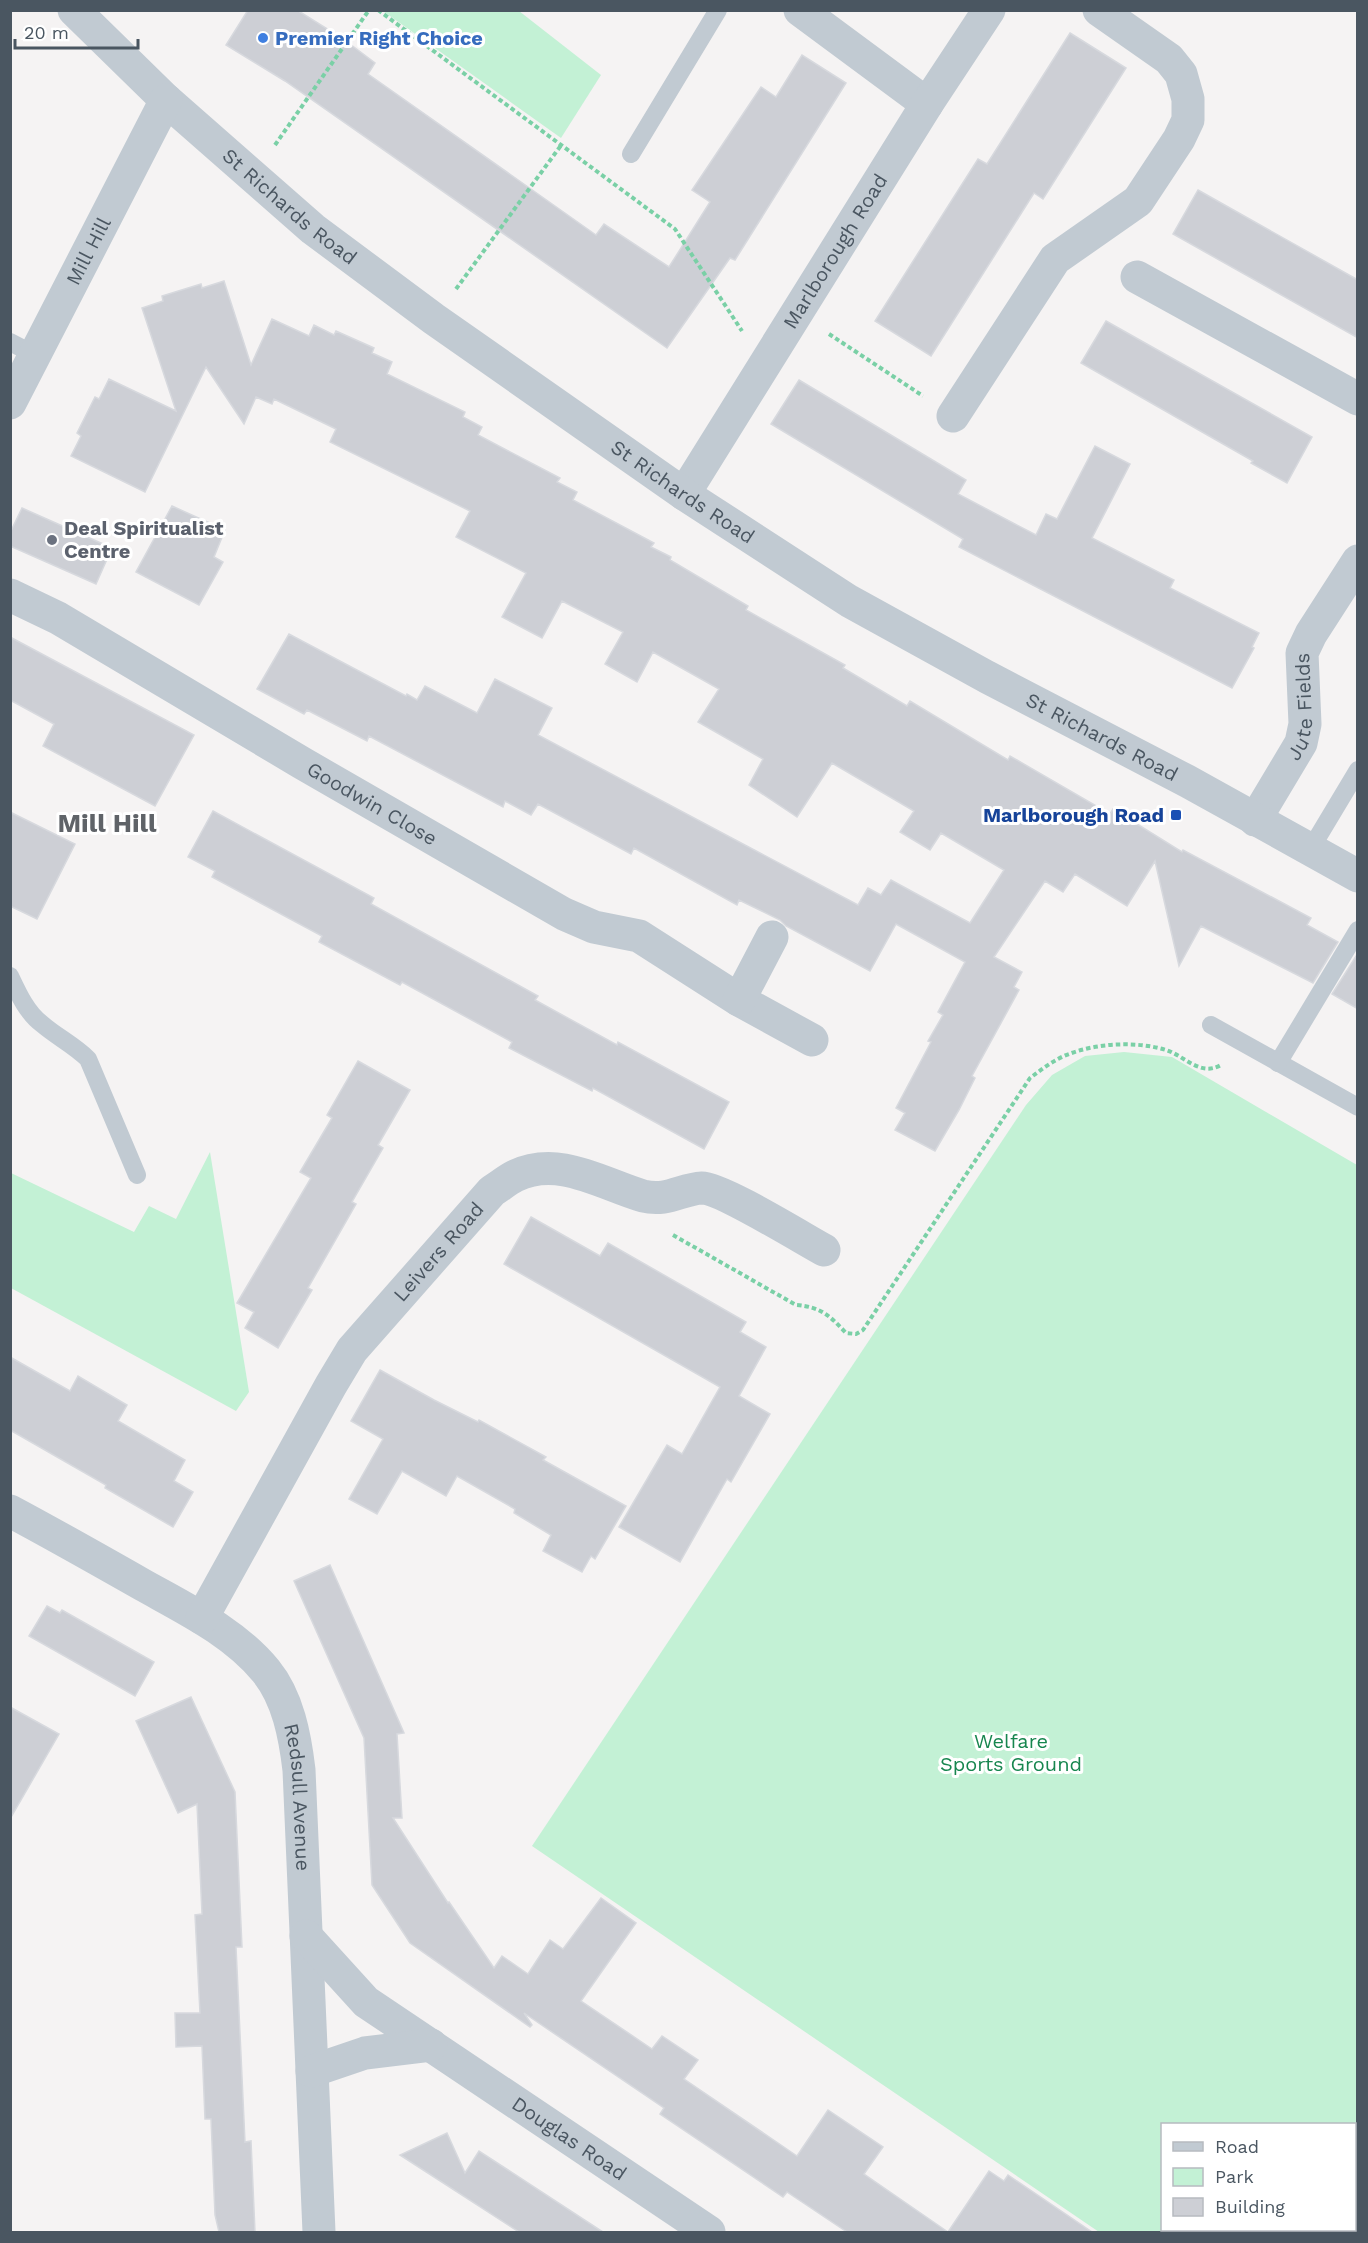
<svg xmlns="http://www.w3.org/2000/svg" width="1368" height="2243" viewBox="0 0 1368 2243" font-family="'Work Sans',sans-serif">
<rect width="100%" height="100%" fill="#f5f3f3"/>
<!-- green -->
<g fill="#c3f1d5" fill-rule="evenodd">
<polygon points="383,11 519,11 601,75 561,138"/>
<path d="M 1124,1052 L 1172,1057 L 1357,1165 L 1357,2232 L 1099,2232 L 532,1846 L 1026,1105 L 1052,1075 L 1085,1056 ZM 1162,2124 L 1354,2124 L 1354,2230 L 1162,2230 Z"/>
<polygon points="210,1152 249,1392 236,1411 11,1288 11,1173 134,1232 149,1206 176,1219"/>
</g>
<!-- building -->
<g fill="#cdcfd5" stroke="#d7d9de" stroke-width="1.5">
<polygon points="248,10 297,10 342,38 375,63 368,74 596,235 604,224 669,267 710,202 692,190 761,87 776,97 802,55 846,83 735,260 730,258 667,348 285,81 226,45"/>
<polygon points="1070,33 1126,68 1043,199 1034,193 931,356 875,321 978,159 987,164"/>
<polygon points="1198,190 1358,280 1358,338 1173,234"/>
<polygon points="224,281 251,365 272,319 309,336 314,325 334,335 336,331 374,348 372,353 392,362 387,374 465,412 463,417 482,427 478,435 560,478 557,482 577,492 573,500 654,543 651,547 671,557 670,560 748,606 746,610 845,665 843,668 907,706 910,701 1008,760 1010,756 1110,814 1113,809 1182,852 1183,850 1311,918 1307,925 1338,942 1313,983 1201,926 1179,966 1155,861 1127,906 1075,874 1063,892 1045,881 994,957 1022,972 1014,987 1019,990 972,1076 975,1078 959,1110 935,1151 895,1130 905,1113 896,1108 931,1042 928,1041 943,1015 938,1012 965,962 896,924 870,971 786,926 780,920 739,900 737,905 634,848 631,854 538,804 531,815 505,801 503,807 369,736 367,741 307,710 304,714 257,689 289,634 406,696 407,694 417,700 425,686 477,713 495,679 552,708 538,735 858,905 868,888 881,895 891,880 970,923 1004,870 941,833 930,850 900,832 914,811 832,763 797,817 749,785 763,759 698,722 719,689 653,652 637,682 605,664 623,632 562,601 542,638 502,617 526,573 456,537 470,511 330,442 336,429 334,428 274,399 272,404 256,397 244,424 206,367 145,492 71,456 81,436 77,433 95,397 99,399 109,379 176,411 142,308 163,301 162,296 201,284 202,288"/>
<polygon points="1106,321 1312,437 1287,483 1251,463 1253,461 1081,363"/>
<polygon points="799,380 966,480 958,494 1036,535 1046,514 1057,519 1095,446 1130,464 1092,538 1174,580 1170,588 1259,633 1252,647 1254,648 1232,688 959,547 963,539 771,424"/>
<polygon points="172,506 225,530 214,557 223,562 199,605 136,572"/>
<polygon points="22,508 112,548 96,584 10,546 10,533"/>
<polygon points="10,637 194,735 155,806 43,746 54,724 10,700"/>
<polygon points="213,811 374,898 371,904 538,996 535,1000 617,1045 618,1042 729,1102 704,1149 593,1088 592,1091 509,1048 512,1042 402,982 400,985 319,942 322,936 212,877 215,871 188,857"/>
<polygon points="10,812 75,844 37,919 10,906"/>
<polygon points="1358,953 1358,1009 1332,994"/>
<polygon points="358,1061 410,1090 378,1145 383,1148 352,1202 356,1204 308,1288 312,1290 278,1348 245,1328 254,1312 237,1303 311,1178 300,1172 332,1118 327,1115"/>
<polygon points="531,1217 600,1256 608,1243 746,1322 740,1332 766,1347 739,1396 770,1414 731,1482 727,1479 680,1562 619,1527 667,1445 682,1454 720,1387 504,1264"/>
<polygon points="10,1357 70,1391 78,1376 127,1405 118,1421 185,1460 174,1481 193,1492 173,1527 105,1488 106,1485 10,1430"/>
<polygon points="380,1370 434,1400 478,1422 479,1420 546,1457 543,1460 626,1506 595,1559 591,1556 582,1572 543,1551 551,1535 514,1513 515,1509 457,1476 446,1496 402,1471 377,1514 349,1499 383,1439 351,1421"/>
<polygon points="330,1565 404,1733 397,1734 402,1818 393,1818 448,1903 449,1902 494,1968 502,1956 528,1974 550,1940 563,1949 601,1898 636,1923 581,2001 652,2049 662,2036 698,2060 684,2079 797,2156 828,2110 883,2147 864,2174 948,2232 989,2171 1004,2181 1008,2175 1092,2232 847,2232 787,2192 783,2197 660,2114 664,2108 524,2013 532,2025 530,2027 410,1943 372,1885 364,1738 294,1581"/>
<polygon points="47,1606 60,1613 62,1610 154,1662 135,1696 29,1636"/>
<polygon points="191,1697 235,1792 242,1947 236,1947 245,2142 251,2141 255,2232 219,2232 215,2215 211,2119 205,2119 202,2046 176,2047 175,2013 200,2013 195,1915 202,1914 197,1804 178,1813 136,1721"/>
<polygon points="10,1707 59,1734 10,1819"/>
<polygon points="447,2133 465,2173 479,2151 603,2232 519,2232 400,2155"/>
</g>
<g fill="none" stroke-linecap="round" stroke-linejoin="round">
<!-- path -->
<g stroke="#7ad0a6" stroke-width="4" stroke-dasharray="4.5 3" stroke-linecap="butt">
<polyline points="378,10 675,229 742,331"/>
<polyline points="275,145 369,10"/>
<polyline points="456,289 562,144"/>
<polyline points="829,334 923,396"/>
<path d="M 673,1235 L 796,1305 C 821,1307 829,1315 846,1333 L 856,1334 L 863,1330 L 1030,1078 C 1042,1069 1055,1059 1069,1054 C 1097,1043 1137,1041 1166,1050 C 1185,1056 1200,1077 1221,1065"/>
</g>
<!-- service -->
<g stroke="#c1cad2" stroke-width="18">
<polyline points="631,154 718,10"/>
<polyline points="10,342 35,355"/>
<polyline points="1310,850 1358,770"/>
<path d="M 10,976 C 18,993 27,1013 42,1024 C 57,1037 74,1045 88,1059 L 137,1175"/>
<polyline points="1211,1025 1358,1107"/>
<polyline points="1278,1063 1358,930"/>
</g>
<!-- minor -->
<g stroke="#c1cad2" stroke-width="33">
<polyline points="800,10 927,104"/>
<polyline points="1137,277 1358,399"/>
<polyline points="953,416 1055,259 1138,201 1179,139 1188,120 1188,99 1181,74 1169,59 1099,10"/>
<path id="s1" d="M 684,494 L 927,104 L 989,10"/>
<path id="s2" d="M 10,595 L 58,618 L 302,763 L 564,914 L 594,927 L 639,936 L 739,1000 L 812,1040"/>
<path id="s3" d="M 1255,820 L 1301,743 L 1305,724 L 1302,653 L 1311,634 L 1358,561"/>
<polyline points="739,1000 772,937"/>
<path id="s4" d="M 10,1511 C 55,1535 99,1560 143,1585 C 186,1609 234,1632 266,1671 C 288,1698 295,1736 299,1770 L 319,2232"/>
<path id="s5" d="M 202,1618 L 331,1385 L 352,1350 L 492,1191 C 500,1186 507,1180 515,1176 C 559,1155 602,1184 643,1196 C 668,1202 681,1189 702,1188 C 721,1188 802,1238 824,1250"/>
<path id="s6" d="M 306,1936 L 366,2002 L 709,2232"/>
<polyline points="312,2071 365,2053 431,2045"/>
</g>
<!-- tertiary -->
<g stroke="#c1cad2" stroke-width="33">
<path id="s7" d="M 74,10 L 166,100 L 313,229 L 434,319 L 684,494 L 849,601 L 987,677 L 1187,781 L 1358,876"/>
<path id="s8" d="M 10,403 L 166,100"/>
</g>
</g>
<!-- markers -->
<circle fill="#3f7fe0" stroke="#fff" stroke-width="2" cx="263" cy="38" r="6"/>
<circle fill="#6b7280" stroke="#fff" stroke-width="2" cx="52" cy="540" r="6"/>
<rect fill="#1a4fb4" stroke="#fff" stroke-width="2" x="1170" y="809" width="12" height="12" rx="3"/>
<g text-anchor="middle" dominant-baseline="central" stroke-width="6" stroke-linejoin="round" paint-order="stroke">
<!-- shop labels -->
<g font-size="20" font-weight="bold" fill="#366cbe" stroke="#fff" text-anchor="start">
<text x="275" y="38">Premier Right Choice</text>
</g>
<!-- street labels -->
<g font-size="20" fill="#4a5661" stroke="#fff">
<text stroke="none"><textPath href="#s7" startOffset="292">St Richards Road</textPath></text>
<text stroke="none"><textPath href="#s8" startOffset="171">Mill Hill</textPath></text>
<text stroke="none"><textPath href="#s1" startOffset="286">Marlborough Road</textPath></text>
<text stroke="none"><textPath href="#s7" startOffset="778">St Richards Road</textPath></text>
<text stroke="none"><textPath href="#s3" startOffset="126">Jute Fields</textPath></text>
<text stroke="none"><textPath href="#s7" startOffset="1264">St Richards Road</textPath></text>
<text stroke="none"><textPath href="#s2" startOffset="418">Goodwin Close</textPath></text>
<text stroke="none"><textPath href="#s5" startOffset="438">Leivers Road</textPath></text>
<text stroke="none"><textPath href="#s4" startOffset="436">Redsull Avenue</textPath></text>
<text stroke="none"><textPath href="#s6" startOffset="334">Douglas Road</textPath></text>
</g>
<!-- worship labels -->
<g font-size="20" font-weight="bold" fill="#5b616d" stroke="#fff" text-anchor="start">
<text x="64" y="528">Deal Spiritualist<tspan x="64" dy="23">Centre</tspan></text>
</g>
<!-- transit labels -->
<g font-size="20" font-weight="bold" fill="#164399" stroke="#fff" text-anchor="end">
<text x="1164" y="815">Marlborough Road</text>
</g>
<!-- park labels -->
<g font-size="20" fill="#17864f" stroke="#fff">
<text x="1011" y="1741">Welfare<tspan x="1011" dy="23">Sports Ground</tspan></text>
</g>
<!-- district labels -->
<g font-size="26" font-weight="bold" fill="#5f6368" stroke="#fff">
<text x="107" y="823">Mill Hill</text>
</g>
</g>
<!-- border -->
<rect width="1368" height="2243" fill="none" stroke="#4a5661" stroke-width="24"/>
<!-- legend -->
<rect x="1161" y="2123" width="195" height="108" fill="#ffffff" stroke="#b7bbc0" stroke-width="1.5"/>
<rect x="1173" y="2142" width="30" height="9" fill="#c1cad2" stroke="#b7bbc0" stroke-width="1.5"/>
<text x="1215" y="2153" font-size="18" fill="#4a5661">Road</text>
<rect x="1173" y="2168" width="30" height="18" fill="#c3f1d5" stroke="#b7bbc0" stroke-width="1.5"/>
<text x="1215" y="2183" font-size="18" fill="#4a5661">Park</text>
<rect x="1173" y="2198" width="30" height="18" fill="#cdcfd5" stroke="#b7bbc0" stroke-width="1.5"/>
<text x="1215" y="2213" font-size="18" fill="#4a5661">Building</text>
<!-- scale -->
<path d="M15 39v9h123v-9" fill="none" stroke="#4a5661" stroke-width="3"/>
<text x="24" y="39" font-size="18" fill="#4a5661" stroke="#ffffff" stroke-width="4.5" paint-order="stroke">20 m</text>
</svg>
